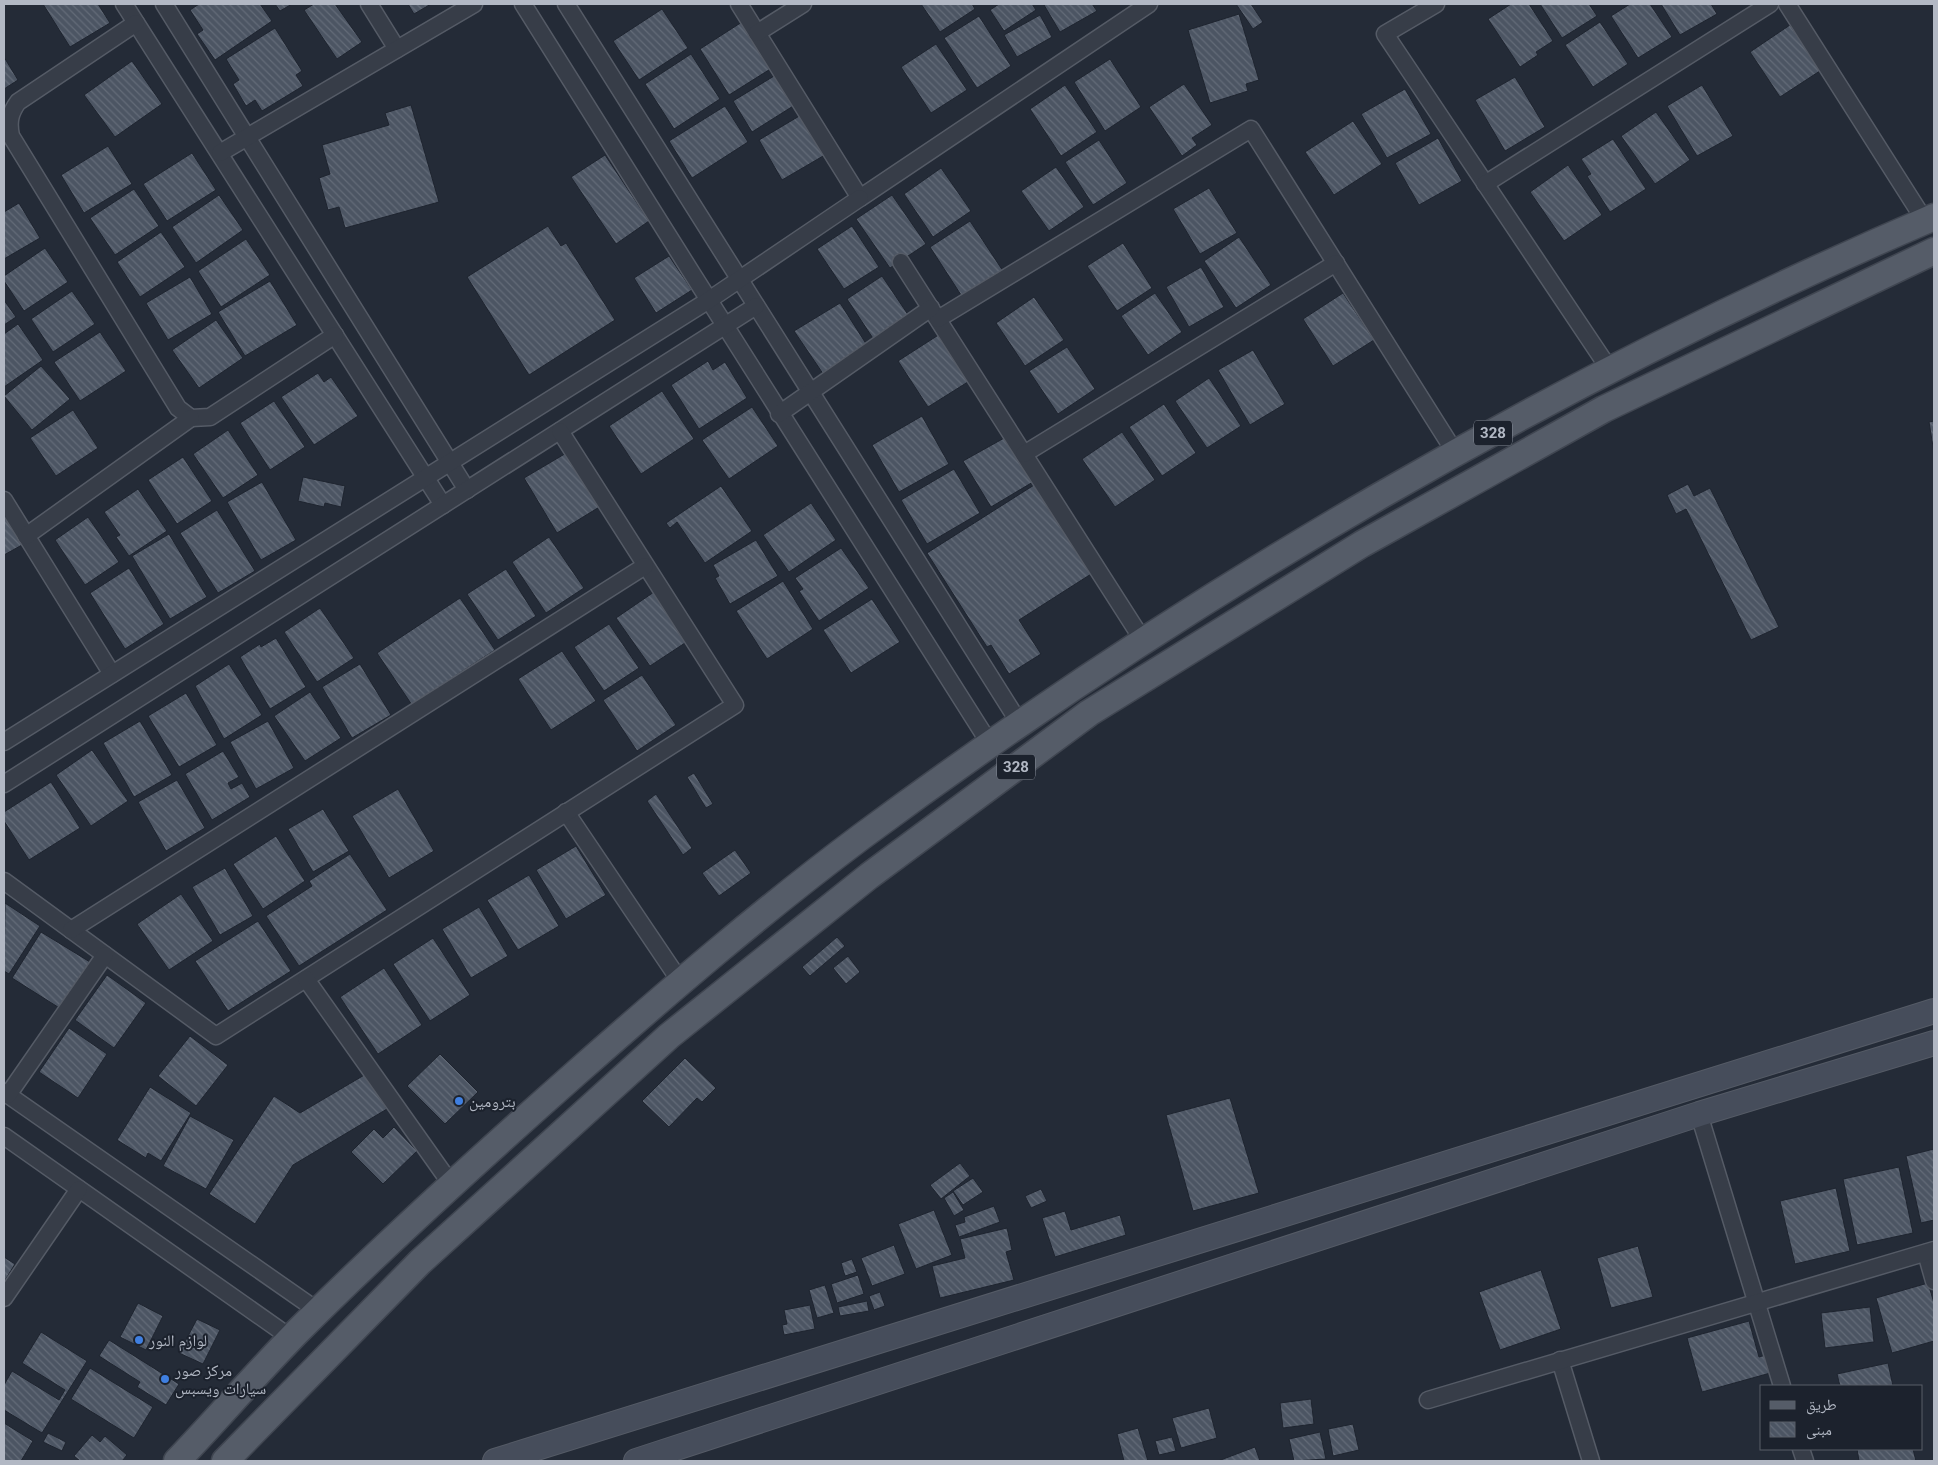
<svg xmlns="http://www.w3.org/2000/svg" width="1938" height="1465" viewBox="0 0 1938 1465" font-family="Roboto,'Noto Naskh Arabic',sans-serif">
<defs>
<pattern id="building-back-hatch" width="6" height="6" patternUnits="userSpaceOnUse" patternTransform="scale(1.25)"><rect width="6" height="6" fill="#4c5563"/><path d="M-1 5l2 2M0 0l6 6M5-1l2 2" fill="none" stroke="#636b78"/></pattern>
</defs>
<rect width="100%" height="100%" fill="#242b37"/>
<!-- building -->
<g fill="url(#building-back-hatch)" stroke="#1e242f">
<polygon points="43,4 98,4 110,23 70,47"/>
<polygon points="199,4 260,4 272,21 215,60 197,34 203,30 190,10"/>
<polygon points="275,4 292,4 280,11"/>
<polygon points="314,4 335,4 362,42 337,59 304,10"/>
<polygon points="408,4 431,4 414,14"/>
<polygon points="921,4 972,4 975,9 940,32"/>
<polygon points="999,4 1032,4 1036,10 1004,31 990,10"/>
<polygon points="1046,4 1092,4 1097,11 1060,32 1044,5"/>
<polygon points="1236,4 1251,4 1263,22 1253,29"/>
<polygon points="1511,4 1529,4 1553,41 1536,52 1538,55 1520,67 1488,19"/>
<polygon points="1540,4 1589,4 1597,16 1562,38"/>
<polygon points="1630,4 1650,4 1672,37 1638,58 1611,16"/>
<polygon points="1661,4 1711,4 1717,14 1680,35"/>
<polygon points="662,9 688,48 639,80 613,41"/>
<polygon points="1239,14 1259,80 1246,84 1248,91 1210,103 1188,30"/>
<polygon points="1040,15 1052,37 1017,57 1004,35"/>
<polygon points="979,16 1011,66 977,88 944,38"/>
<polygon points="742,22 772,68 729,95 700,49"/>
<polygon points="1600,22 1628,64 1593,87 1565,45"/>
<polygon points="1790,25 1812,58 1826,67 1780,97 1750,52"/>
<polygon points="275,28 302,71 296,75 303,86 262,111 255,100 246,106 233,84 239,80 226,59"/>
<polygon points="936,44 967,90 931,113 901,67"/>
<polygon points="691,54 720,99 674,129 645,84"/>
<polygon points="4,57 18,80 4,89"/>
<polygon points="1110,59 1141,107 1105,131 1074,82"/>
<polygon points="132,61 162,104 115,137 84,95"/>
<polygon points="779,73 798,103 752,132 733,101"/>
<polygon points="1515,77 1545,127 1505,151 1475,100"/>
<polygon points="1184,84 1212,125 1192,138 1197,145 1182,156 1149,107"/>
<polygon points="1065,85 1097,132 1061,156 1030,109"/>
<polygon points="1702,85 1733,136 1697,156 1667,106"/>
<polygon points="1405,89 1431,134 1387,158 1361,114"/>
<polygon points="411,105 439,202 345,228 339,207 328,210 319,178 330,174 322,145 389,125 385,113"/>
<polygon points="725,106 748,142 692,178 669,141"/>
<polygon points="806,112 830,152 782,180 759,140"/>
<polygon points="1656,112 1690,160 1655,184 1621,136"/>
<polygon points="1353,121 1382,164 1334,195 1305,152"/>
<polygon points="1438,138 1462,181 1419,205 1395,163"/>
<polygon points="1613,139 1646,189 1610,212 1587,176 1591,174 1581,159"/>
<polygon points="1099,140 1127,183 1093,205 1065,162"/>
<polygon points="108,146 132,184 84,213 61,175"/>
<polygon points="192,153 216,190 167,221 143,184"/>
<polygon points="605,155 649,221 616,244 571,177"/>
<polygon points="1568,165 1602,215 1564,241 1530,192"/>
<polygon points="1056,167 1084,207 1049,231 1021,191"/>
<polygon points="941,168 971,211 933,237 904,194"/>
<polygon points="1209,188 1237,233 1200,254 1173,209"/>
<polygon points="134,189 159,226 115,255 90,218"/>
<polygon points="219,195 243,230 196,263 172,227"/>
<polygon points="892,195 926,244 890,268 856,219"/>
<polygon points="19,203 40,238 4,259 4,212"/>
<polygon points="970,221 1003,271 963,298 930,247"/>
<polygon points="548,226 561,246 566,243 615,320 529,375 467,277"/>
<polygon points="852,226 879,267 844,289 817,249"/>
<polygon points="161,232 185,267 140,297 117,262"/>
<polygon points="1239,237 1271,285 1236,308 1204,261"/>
<polygon points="246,239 270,275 221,307 198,271"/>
<polygon points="1123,243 1152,288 1117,311 1087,266"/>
<polygon points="45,248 68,282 24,311 4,281 4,276"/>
<polygon points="669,256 692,290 656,313 634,278"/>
<polygon points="1201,267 1224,307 1189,327 1166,287"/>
<polygon points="882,276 915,325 880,349 847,299"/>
<polygon points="190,277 212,314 168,340 146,303"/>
<polygon points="270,281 297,325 245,356 218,312"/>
<polygon points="72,291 95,324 53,352 31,319"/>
<polygon points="1155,293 1182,332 1148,355 1121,316"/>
<polygon points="1343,293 1374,340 1333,366 1303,319"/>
<polygon points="1034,297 1064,340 1025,366 996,323"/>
<polygon points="4,300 16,317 4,325"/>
<polygon points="840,303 872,353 828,381 794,331"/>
<polygon points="216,320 243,358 199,388 172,350"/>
<polygon points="18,324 43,360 4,387 4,334"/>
<polygon points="100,332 126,371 80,401 54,362"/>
<polygon points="940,334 971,380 928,407 898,361"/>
<polygon points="1067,347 1095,389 1058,414 1029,371"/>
<polygon points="1253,350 1285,404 1250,425 1218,370"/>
<polygon points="708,361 713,370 725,362 747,398 699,429 671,385"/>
<polygon points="41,366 70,399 32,430 4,396"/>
<polygon points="318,373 324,382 331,377 358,416 314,445 281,397"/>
<polygon points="1209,378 1241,426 1207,448 1175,401"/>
<polygon points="662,391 694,439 641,474 609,426"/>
<polygon points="274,401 305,447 270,470 240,423"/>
<polygon points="1164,404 1196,453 1162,476 1129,427"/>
<polygon points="752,407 778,446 729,479 702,440"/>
<polygon points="73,410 98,448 56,476 30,438"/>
<polygon points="922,416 949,464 899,492 872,445"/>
<polygon points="1934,421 1934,453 1929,422"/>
<polygon points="228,430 258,475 223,498 193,454"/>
<polygon points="1122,432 1155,480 1115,507 1082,459"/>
<polygon points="1006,437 1033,482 991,507 963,461"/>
<polygon points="568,452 601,506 557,533 524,478"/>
<polygon points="183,457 212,501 177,524 148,480"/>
<polygon points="954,469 980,513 927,544 901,500"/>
<polygon points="303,477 345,486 341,507 325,503 324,507 298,501"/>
<polygon points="1042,480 1099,569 1019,620 1041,654 1009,674 991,645 987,647 927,553"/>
<polygon points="262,482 296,540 261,560 227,502"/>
<polygon points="1688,484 1694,496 1710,488 1779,627 1751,640 1686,509 1676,514 1667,495"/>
<polygon points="721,486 752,531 705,563 677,522 670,528 666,523"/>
<polygon points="138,489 167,531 129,556 116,537 120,535 104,512"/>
<polygon points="4,503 31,540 4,555"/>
<polygon points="811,503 836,540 789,572 763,535"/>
<polygon points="217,510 255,571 218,593 180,533"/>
<polygon points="88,517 119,562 85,585 55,540"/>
<polygon points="169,534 207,597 170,619 132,556"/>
<polygon points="549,537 584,588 546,613 512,562"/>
<polygon points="756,540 778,576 730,604 715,578 719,576 713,565"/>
<polygon points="841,548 869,588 819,621 799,591 803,589 795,578"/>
<polygon points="129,568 164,624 125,649 90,593"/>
<polygon points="506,569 536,616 498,640 467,594"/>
<polygon points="783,581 813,629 767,659 736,611"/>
<polygon points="654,592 688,641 650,666 616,618"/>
<polygon points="460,598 495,650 455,676 457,679 414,708 377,653"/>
<polygon points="872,599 900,642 851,673 823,630"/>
<polygon points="320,608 354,658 317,682 284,632"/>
<polygon points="609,624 639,668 604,691 574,647"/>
<polygon points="276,638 306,687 270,709 240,657 260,644 261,647"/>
<polygon points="562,651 596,701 551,730 518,679"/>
<polygon points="229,664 262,715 224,739 195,686"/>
<polygon points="360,664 391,715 352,738 322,687"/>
<polygon points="642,675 676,725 637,751 603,700"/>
<polygon points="310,692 341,738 305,761 274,716"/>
<polygon points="186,693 217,745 179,767 148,716"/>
<polygon points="140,721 172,775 134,797 103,743"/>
<polygon points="268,721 294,768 256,789 230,742"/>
<polygon points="92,750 128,801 91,826 56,775"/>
<polygon points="223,751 239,777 228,783 231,789 242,783 250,797 212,820 185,774"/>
<polygon points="694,773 713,804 706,808 687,777"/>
<polygon points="177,780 205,828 166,851 138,802"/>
<polygon points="51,782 80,828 29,860 4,821 4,812"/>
<polygon points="398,789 434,851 389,878 352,816"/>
<polygon points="656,794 692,848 683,855 647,801"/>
<polygon points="323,809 349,851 313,872 288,829"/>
<polygon points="276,836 305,881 263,909 233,864"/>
<polygon points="576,846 606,895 566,919 536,870"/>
<polygon points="735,850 751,873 719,896 702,873"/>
<polygon points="350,854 387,910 299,966 266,916 312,886 309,881"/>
<polygon points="225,868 253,916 220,935 192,887"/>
<polygon points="529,875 559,926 518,950 487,900"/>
<polygon points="181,894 213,941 169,970 137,924"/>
<polygon points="5,903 40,926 9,974 4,971"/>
<polygon points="479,907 508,956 471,978 442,929"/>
<polygon points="258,921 291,971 228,1011 195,961"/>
<polygon points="41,932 90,962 61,1009 12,978"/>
<polygon points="837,937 845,946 810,976 802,967"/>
<polygon points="433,938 470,995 430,1021 393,964"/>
<polygon points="848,956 860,972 846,984 833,968"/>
<polygon points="384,968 422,1025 378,1054 340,997"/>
<polygon points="107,975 146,1003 114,1048 75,1020"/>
<polygon points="69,1028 107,1054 78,1098 39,1072"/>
<polygon points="190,1036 228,1065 196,1106 158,1076"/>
<polygon points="440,1054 478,1092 445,1124 407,1086"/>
<polygon points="685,1058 716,1088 702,1102 697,1098 669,1127 642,1101"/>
<polygon points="366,1074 387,1109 293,1165 255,1224 209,1194 274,1096 300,1113"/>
<polygon points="150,1087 191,1113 161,1161 148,1153 146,1158 117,1140"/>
<polygon points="1230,1098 1259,1193 1193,1211 1166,1115"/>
<polygon points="190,1116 234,1140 206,1189 163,1166"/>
<polygon points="394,1127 417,1151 383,1184 351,1152 374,1129 383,1138"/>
<polygon points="1934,1149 1934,1220 1921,1223 1906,1156"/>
<polygon points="960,1163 970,1176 941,1199 930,1185"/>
<polygon points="1899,1167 1913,1233 1857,1245 1843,1179"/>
<polygon points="973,1178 983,1192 963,1205 953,1191"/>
<polygon points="1836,1188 1850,1251 1795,1264 1780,1201"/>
<polygon points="1041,1189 1047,1201 1031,1208 1025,1196"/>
<polygon points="953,1192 964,1210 954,1216 944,1198"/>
<polygon points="994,1206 1000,1222 959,1237 955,1225 965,1222 964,1217"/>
<polygon points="934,1210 952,1255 916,1269 898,1224"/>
<polygon points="1065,1211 1071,1230 1120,1215 1126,1235 1055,1257 1042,1218"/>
<polygon points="1007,1228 1012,1250 1006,1252 1014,1280 940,1298 932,1266 965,1258 960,1239"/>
<polygon points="894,1245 905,1274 872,1286 861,1258"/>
<polygon points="1638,1246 1653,1297 1611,1308 1597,1258"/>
<polygon points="4,1257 15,1264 4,1282"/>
<polygon points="852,1259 857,1272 845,1276 841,1263"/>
<polygon points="1541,1270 1561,1329 1500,1350 1479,1292"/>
<polygon points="858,1275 864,1294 837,1303 831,1284"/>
<polygon points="1928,1283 1934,1303 1934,1341 1892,1353 1876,1298"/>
<polygon points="825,1285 834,1313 817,1318 809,1290"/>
<polygon points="880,1292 885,1306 874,1310 869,1296"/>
<polygon points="867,1301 869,1311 840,1316 838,1307"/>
<polygon points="138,1303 163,1316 146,1350 120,1337"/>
<polygon points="810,1305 815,1329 784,1335 782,1325 787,1324 784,1310"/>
<polygon points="1870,1307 1874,1342 1825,1348 1821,1313"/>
<polygon points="197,1319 220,1330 203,1364 179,1353"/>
<polygon points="1749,1321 1759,1357 1769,1354 1774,1372 1702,1392 1687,1338"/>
<polygon points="41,1332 87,1361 42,1433 4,1410 4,1385 12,1371 59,1400 65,1390 22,1363"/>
<polygon points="109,1340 179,1384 166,1405 137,1387 140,1382 99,1356"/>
<polygon points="1888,1363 1893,1386 1840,1386 1837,1374"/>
<polygon points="90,1368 153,1407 134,1438 71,1399"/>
<polygon points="1311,1399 1314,1424 1283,1428 1280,1403"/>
<polygon points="1209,1408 1217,1438 1181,1448 1172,1418"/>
<polygon points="4,1423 33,1441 21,1461 4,1461"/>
<polygon points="1353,1424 1359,1450 1333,1456 1328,1429"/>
<polygon points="1138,1428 1148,1461 1124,1461 1117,1434"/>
<polygon points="1320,1432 1326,1459 1294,1461 1289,1439"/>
<polygon points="48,1433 66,1442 62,1451 43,1442"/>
<polygon points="92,1435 100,1442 105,1436 127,1455 122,1461 80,1461 74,1456"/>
<polygon points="1172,1437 1176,1451 1159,1455 1155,1441"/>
<polygon points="1255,1447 1260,1461 1218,1461"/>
<polygon points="1857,1449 1913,1449 1916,1461 1859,1461"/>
</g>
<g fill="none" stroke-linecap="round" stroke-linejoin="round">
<defs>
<g id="minor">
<polyline points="124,4 443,505"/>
<polyline points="164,4 467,490"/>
<polyline points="369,4 397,49"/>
<path d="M 523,4 C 678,251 833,499 990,744"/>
<polyline points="566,4 1020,724"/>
<polyline points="739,4 860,198 1149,4"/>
<polyline points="1436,4 1385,34 1610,370"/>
<polyline points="1787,4 1925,221"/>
<path d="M 136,23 L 18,102 C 10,113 8,122 11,136 L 178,408 L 191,418 L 210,417 L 335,335"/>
<polyline points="757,33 803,4"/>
<polyline points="220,153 474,4"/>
<polyline points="1485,184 1770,4"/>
<polyline points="901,262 1144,642"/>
<polyline points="938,319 1251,129 1456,454"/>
<polyline points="779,414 931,308"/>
<polyline points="1024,454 1336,263"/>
<polyline points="4,500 112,674"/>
<polyline points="26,536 191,418"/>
<polyline points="4,742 709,300 860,198"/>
<polyline points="4,784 756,306"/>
<polyline points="566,812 680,981"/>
<polyline points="4,881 216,1036 735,705 560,431"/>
<polyline points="71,930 645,566"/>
<polyline points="306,979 451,1184"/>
<polyline points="4,1092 318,1311"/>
<polyline points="8,1095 105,955"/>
<polyline points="1699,1114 1782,1386"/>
<polyline points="4,1136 291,1338"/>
<polyline points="1926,1253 1934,1281"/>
<polyline points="4,1298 79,1189"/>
<polyline points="1560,1360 1591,1461"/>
<polyline points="1428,1400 1934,1250"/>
<polyline points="1801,1449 1805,1461"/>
</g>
<g id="secondary">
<polyline points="495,1461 1934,1011"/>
<polyline points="636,1461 1699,1114 1934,1043"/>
</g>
<g id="primary">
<path d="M 177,1461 C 217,1419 255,1375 296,1333 C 386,1243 480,1158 575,1074 C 668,992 762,911 861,837 C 1192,592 1556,379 1934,217"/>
<polyline points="225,1461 420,1262 669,1036 869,876 1089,713 1362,544 1604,409 1934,251"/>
</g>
</defs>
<!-- minor casing -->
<use href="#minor" stroke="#555b66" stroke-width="19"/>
<!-- secondary casing -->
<use href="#secondary" stroke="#555b66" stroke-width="26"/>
<!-- primary casing -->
<use href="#primary" stroke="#404651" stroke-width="29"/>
<!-- minor -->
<use href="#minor" stroke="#373d48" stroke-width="16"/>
<!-- secondary -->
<use href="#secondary" stroke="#464d5b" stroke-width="24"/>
<!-- primary -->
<use href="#primary" stroke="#555c68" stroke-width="26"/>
</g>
<!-- markers -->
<g fill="#3f7fe0" stroke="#1c222d" stroke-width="2">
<circle cx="459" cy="1101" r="5"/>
<circle cx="139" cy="1340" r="5"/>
<circle cx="165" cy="1379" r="5"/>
</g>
<g text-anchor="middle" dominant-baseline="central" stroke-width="4" stroke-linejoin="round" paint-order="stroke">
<!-- shield labels -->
<g fill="#1c222d" stroke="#858b97" stroke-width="1">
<rect x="1474" y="420.5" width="38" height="25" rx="4"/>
<rect x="997" y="754.5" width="38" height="25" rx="4"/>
</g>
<g font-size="15" font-weight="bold" fill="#b2b8c4">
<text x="1493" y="433">328</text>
<text x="1016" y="767">328</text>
</g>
<!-- poi labels -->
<g font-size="16" fill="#b2b8c4" stroke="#1c222d" text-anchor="start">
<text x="469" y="1101">بترومين</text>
<text x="149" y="1340">لوازم النور</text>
<text x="175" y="1370">مركز صور<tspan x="175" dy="18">سيارات ويسبس</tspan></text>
</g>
</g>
<!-- border -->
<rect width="1938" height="1465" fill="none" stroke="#b2b8c4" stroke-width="10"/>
<!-- legend -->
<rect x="1760" y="1385" width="162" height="65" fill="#1c222d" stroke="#585e69"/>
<rect x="1770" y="1401" width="25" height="8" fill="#555c68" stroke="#585e69"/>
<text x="1806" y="1410" font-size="15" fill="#b2b8c4">طريق</text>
<rect x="1770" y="1422" width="25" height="15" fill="url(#building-back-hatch)" stroke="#585e69"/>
<text x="1806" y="1435" font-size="15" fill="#b2b8c4">مبنى</text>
</svg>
